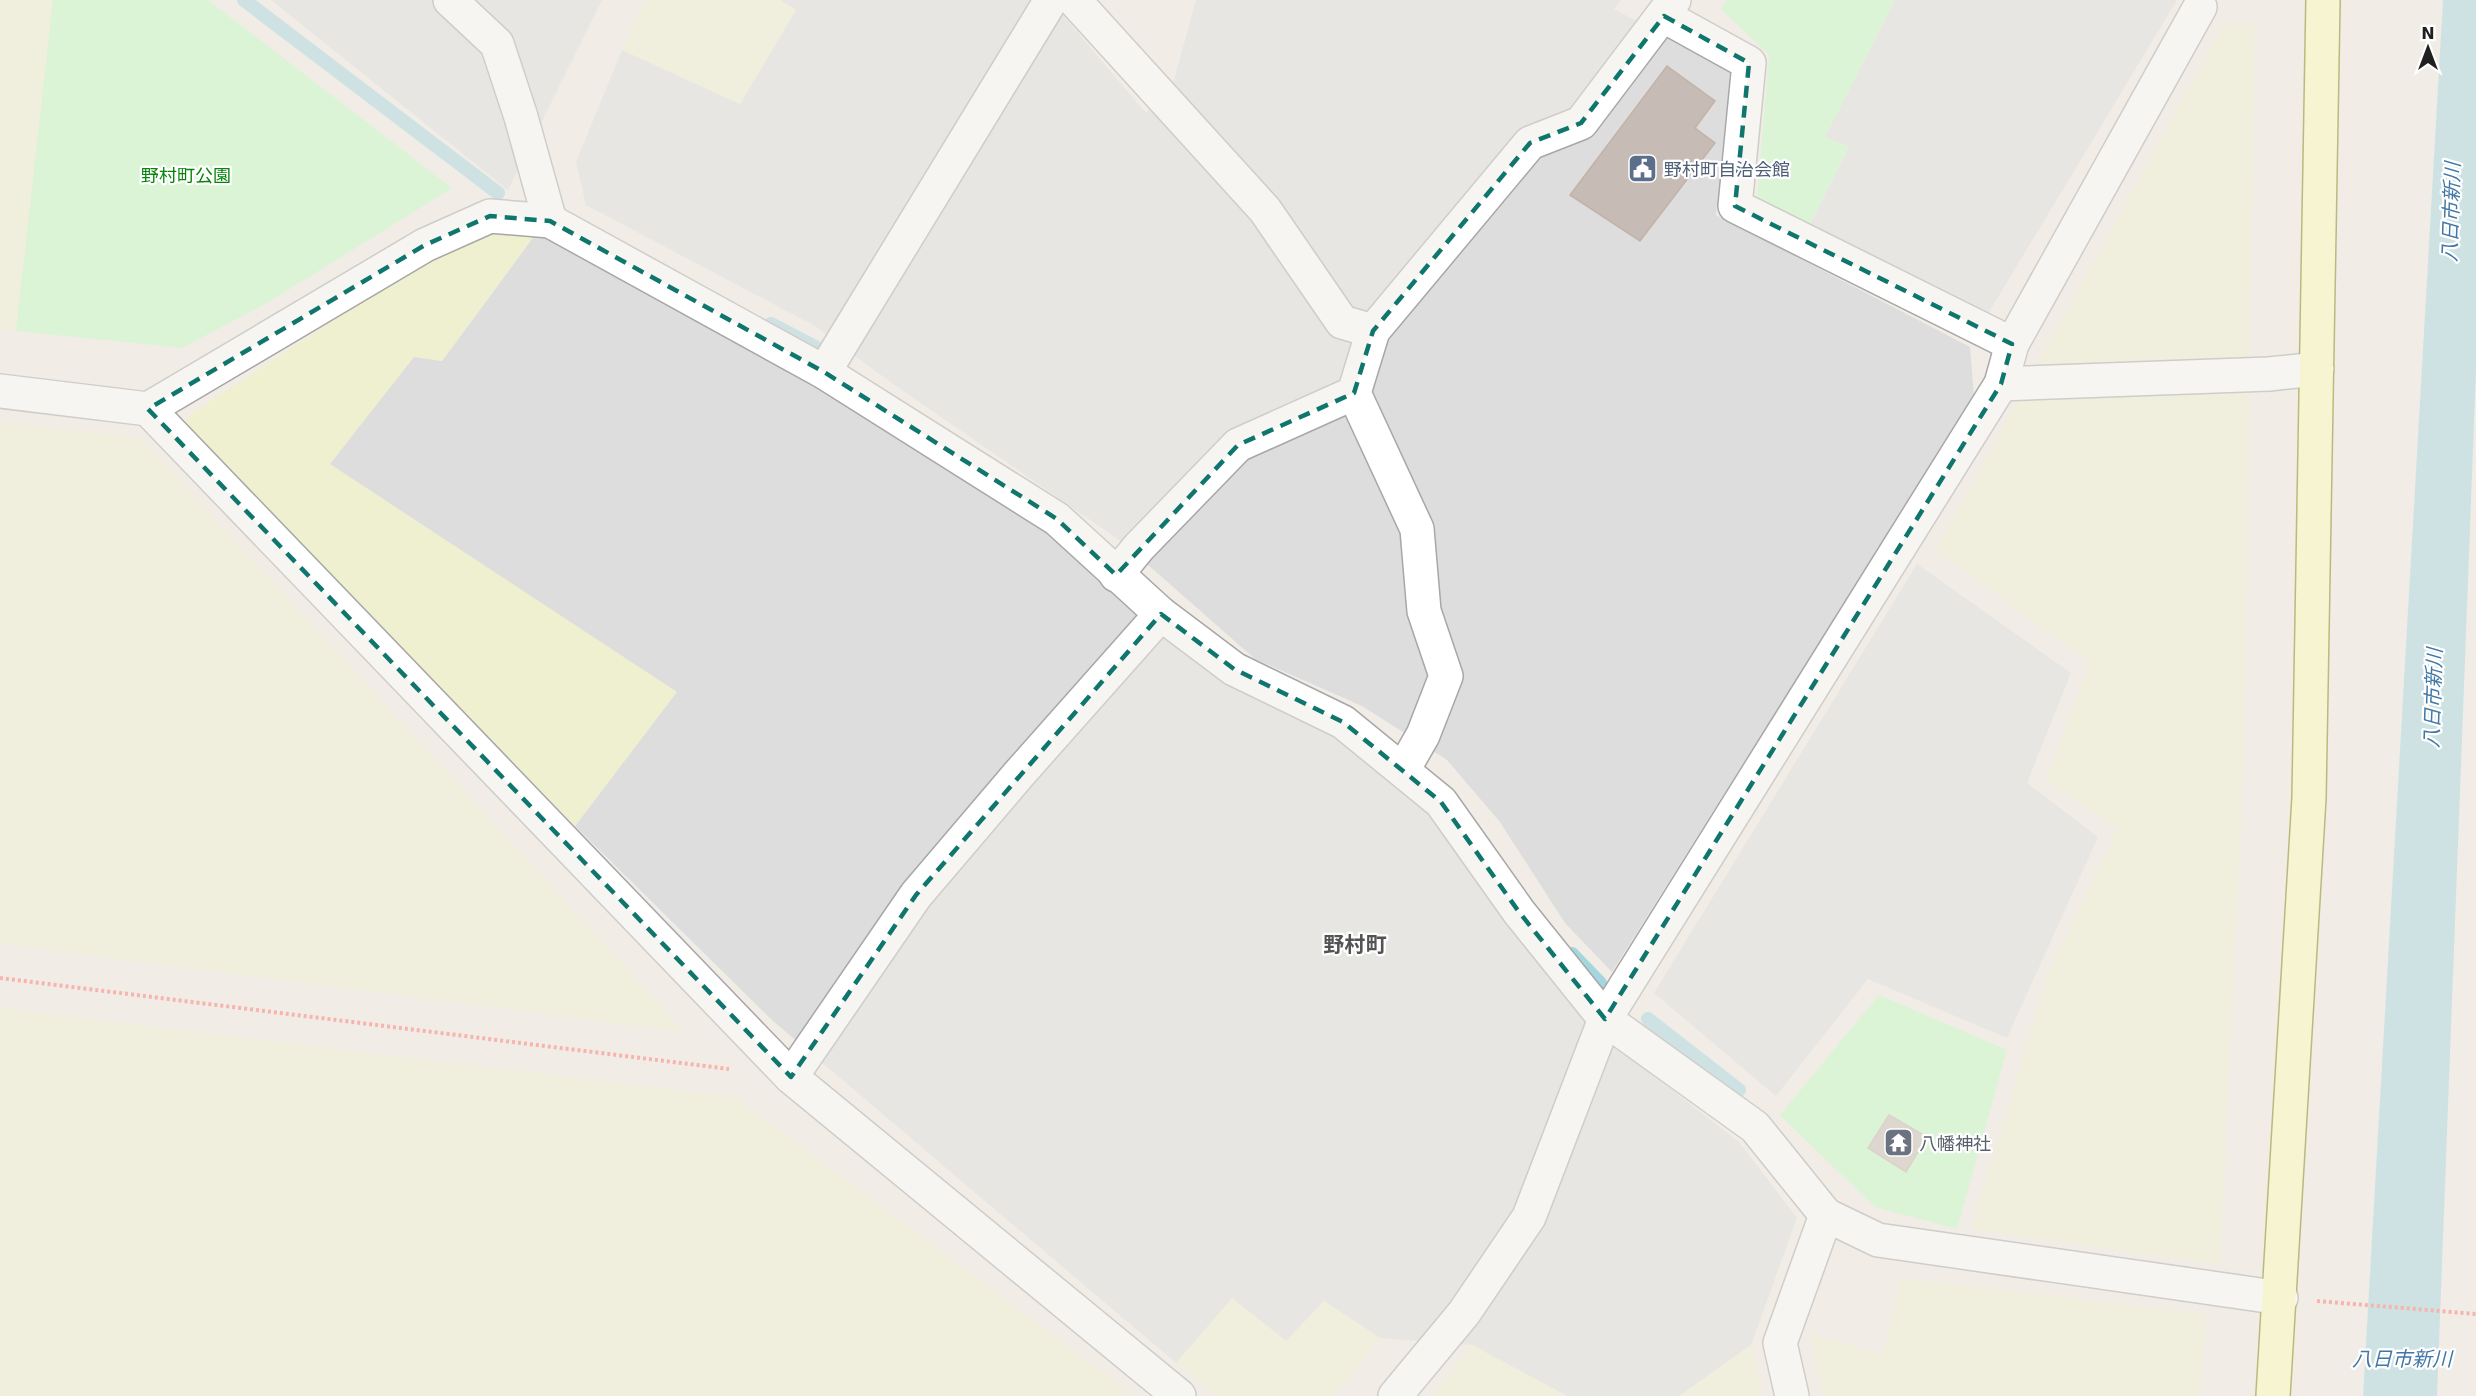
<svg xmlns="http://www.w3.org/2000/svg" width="2476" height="1396" viewBox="0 0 2476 1396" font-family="'DejaVu Sans','Noto Sans JP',sans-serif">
<rect width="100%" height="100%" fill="#f1ece6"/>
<!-- residential -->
<g fill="#dedddd">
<polygon points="271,0 602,0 508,190"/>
<polygon points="780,0 1050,0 1146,113 1174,80 1196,0 1621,0 1614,9 1730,72 1716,215 1970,347 1974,397 1612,972 1565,923 1500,822 1447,760 1362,706 1255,659 1122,542 889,381 815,326 586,205 576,162 622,50 740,104 796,10"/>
<polygon points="1895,0 2177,0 1986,317 1808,228 1849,147 1825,137"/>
<polygon points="537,232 796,367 1049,525 1431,809 1584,1022 1739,1142 1797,1218 1751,1345 1679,1396 1567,1396 1472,1345 1380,1338 1324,1301 1286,1341 1232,1299 1176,1363 773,1021 575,826 676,692 329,464 414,356 442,361"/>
<polygon points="1917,564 2071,673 2027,783 2098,837 2007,1038 1868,979 1776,1096 1654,993"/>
</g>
<!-- farmland -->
<g fill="#eff0d0">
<polygon points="0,0 53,0 16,331 0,330"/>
<polygon points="645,0 780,0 796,10 740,104 622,50"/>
<polygon points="2224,24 2255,24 2244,761 2220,1265 1971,1229 2048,974 2118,828 2046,781 2090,663 1936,550"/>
<polygon points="537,232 442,361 414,357 330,464 677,692 575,826 182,429 192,413 465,235"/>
<polygon points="0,422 141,438 685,1032 0,944"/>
<polygon points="0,1008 735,1097 1134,1396 0,1396"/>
<polygon points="1901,1278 2207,1314 2200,1396 1823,1396 1810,1333 1883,1355"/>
<polygon points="1232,1298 1286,1341 1324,1301 1380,1338 1335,1396 1215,1396 1176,1363"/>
<polygon points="1472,1345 1567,1396 1431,1396"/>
<polygon points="1751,1345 1763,1396 1679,1396"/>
</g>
<!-- park -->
<g fill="#c1fcc3">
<polygon points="53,0 208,0 452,188 267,303 182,348 16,331"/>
<polygon points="1727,0 1895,0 1825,137 1849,147 1808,228 1757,200 1769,55 1721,9"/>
<polygon points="1879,995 2007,1050 1957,1229 1875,1207 1780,1115"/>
</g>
<!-- water -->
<polygon fill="#a4d6e0" points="2443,0 2476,0 2476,370 2437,1396 2363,1396"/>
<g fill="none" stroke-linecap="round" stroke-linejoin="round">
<!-- stream -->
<g stroke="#a4d6e0" stroke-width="14">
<polyline points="244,0 498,193"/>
<polyline points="771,324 817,348"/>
<polyline points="1572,954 1600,983 1591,976"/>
<polyline points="1648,1019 1739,1090"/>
</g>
</g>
<!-- building -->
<g fill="#c6bcb5" stroke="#c3b2a7" stroke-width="1.5">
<polygon points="1667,66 1715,101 1695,128 1715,143 1640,241 1570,195"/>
<polygon points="1889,1115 1927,1137 1906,1172 1868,1148"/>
</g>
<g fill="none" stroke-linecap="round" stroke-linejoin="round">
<defs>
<g id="street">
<polyline points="450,0 497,44 521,117 550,221"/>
<polyline points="1074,0 1265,210 1342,322 1373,331"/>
<polyline points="1664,16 1749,63 1735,206 2012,344"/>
<polyline points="824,372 1051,0"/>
<polyline points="2001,384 2269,374 2317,369"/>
<polyline points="0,391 148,409 425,245 490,216 550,221 824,372 1057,519 1161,614 1234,669 1343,722 1441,802 1519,912 1605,1019 1755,1127 1826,1215 1780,1343 1792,1396"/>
<polyline points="1354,393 1417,529 1424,611 1446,676 1423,735 1403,770"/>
<polyline points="148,409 791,1077 1179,1396"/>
<polyline points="1116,575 1139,547 1238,445 1354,393 1373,331 1530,143 1581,123 1674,0"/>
<polyline points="791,1077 916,895 1019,774 1161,614"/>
<polyline points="1826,1215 1878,1240 2281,1298"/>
<polyline points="1395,1396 1464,1313 1529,1217 1605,1019 2001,384 2012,344 2200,7"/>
</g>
<polyline id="secondary" points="2273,1396 2309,798 2323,0"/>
</defs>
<!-- street casing -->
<use href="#street" stroke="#a7a7a7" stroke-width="36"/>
<!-- secondary casing -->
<use href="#secondary" stroke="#767d00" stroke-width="36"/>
<!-- path -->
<g stroke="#ff7068" stroke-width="4" stroke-dasharray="3 3" stroke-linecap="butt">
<polyline points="0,978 729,1069"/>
<polyline points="2317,1301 2476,1314"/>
</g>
<!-- street -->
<use href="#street" stroke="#fff" stroke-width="33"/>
<!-- secondary -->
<use href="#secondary" stroke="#fdfdb8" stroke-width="33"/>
</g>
<!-- marked area -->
<path d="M0 0H2476V1396H0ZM 1664,16 L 1749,63 L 1735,206 L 2012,344 L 2001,384 L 1605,1019 L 1519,912 L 1441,802 L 1343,722 L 1234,669 L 1161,614 L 916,895 L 791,1077 L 148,409 L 425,245 L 490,216 L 550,221 L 824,372 L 1057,519 L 1116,575 L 1238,445 L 1354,393 L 1373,331 L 1530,143 L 1581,123 Z" fill="#f1ece6" fill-opacity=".55" fill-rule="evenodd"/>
<path fill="none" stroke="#0f766e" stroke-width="4.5" stroke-dasharray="12 8" stroke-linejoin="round" d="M 1664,16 L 1749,63 L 1735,206 L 2012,344 L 2001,384 L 1605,1019 L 1519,912 L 1441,802 L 1343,722 L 1234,669 L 1161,614 L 916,895 L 791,1077 L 148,409 L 425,245 L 490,216 L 550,221 L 824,372 L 1057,519 L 1116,575 L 1238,445 L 1354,393 L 1373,331 L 1530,143 L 1581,123 Z"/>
<!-- icons -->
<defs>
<symbol id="civic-square" viewBox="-11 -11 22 22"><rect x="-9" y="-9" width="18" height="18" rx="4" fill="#5c6f8a" stroke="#fff"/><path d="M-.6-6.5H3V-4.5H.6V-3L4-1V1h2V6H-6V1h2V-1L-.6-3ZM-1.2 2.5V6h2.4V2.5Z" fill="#fff"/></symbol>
<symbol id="temple-square" viewBox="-11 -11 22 22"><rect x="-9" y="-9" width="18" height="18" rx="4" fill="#6b7280" stroke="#fff"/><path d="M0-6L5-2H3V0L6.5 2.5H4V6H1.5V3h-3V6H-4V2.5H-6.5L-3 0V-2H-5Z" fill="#fff"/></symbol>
</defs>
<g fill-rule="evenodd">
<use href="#civic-square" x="1626" y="152" width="33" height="33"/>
<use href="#temple-square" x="1882" y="1126" width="33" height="33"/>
</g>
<g text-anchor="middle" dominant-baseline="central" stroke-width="4.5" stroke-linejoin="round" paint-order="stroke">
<!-- service labels -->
<g font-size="18" fill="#4e5e75" stroke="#fff" text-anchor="start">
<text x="1664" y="169">野村町自治会館</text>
</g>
<!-- park labels -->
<g font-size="18" fill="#06850a" stroke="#fff">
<text x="186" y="175">野村町公園</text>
</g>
<!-- worship labels -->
<g font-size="18" fill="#5b616d" stroke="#fff" text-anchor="start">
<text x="1919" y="1143">八幡神社</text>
</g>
<!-- water labels -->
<g font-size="20" font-style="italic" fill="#4278a5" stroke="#fff">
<text transform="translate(2451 212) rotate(-88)">八日市新川</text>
<text transform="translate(2433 698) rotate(-88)">八日市新川</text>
<text x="2402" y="1359">八日市新川</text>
</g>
<!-- quarter labels -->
<g font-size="21" font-weight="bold" fill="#535353" stroke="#fff">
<text x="1355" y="945">野村町</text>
</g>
</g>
<!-- north arrow -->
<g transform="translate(2428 48)" stroke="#ffffff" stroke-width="4.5" paint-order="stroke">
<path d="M0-4.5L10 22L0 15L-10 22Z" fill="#202020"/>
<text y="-9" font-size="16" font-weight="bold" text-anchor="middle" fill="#202020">N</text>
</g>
</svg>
